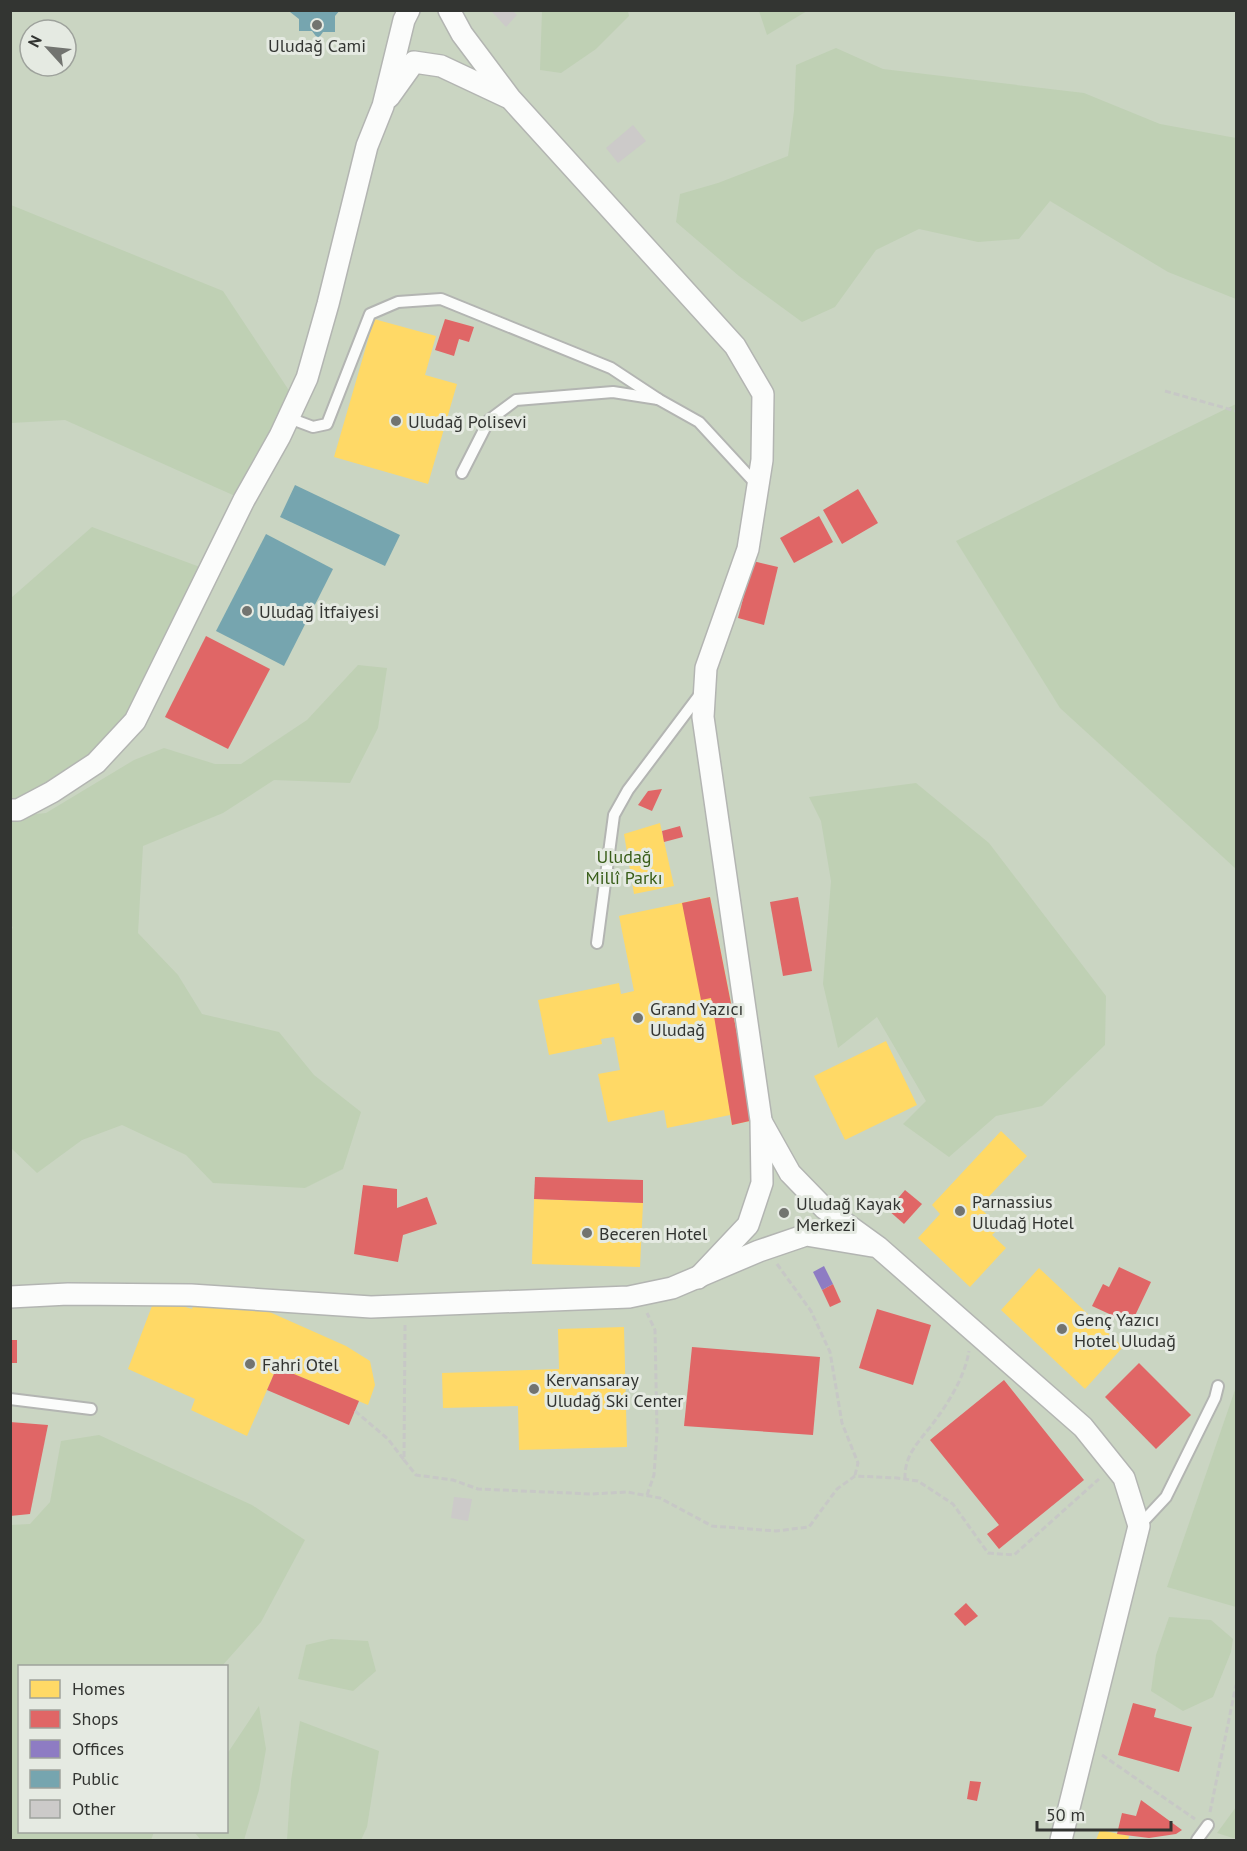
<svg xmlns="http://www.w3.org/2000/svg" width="1247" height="1851" viewBox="0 0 1247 1851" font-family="'PT Sans',sans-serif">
<rect width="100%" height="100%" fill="#e6e8e4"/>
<!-- green -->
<path fill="#cad5c2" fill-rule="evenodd" d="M 11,11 L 1236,11 L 1236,1840 L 11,1840 ZM 30,30 L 66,30 L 66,66 L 30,66 ZM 20,1666 L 226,1666 L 226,1832 L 20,1832 Z"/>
<!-- forest -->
<g fill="#bfd0b4">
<polygon points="542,11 628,11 629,16 596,49 561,73 540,70"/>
<polygon points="759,11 759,10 807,11 767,35"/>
<polygon points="836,48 883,69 1084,93 1160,124 1236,138 1236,299 1168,272 1050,201 1019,239 978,242 919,229 876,250 835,307 802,322 739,276 676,222 680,194 718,183 788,156 794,111 796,65"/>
<polygon points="11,205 223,291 296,401 244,500 65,420 11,423"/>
<polygon points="1236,404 1236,869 1060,708 956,541"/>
<polygon points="92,527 208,570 135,721 96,763 11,810 11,598"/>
<polygon points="358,665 387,668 378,728 350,783 274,780 223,813 143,846 138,933 178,975 202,1014 279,1032 314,1075 361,1112 343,1169 305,1188 213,1183 186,1155 122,1125 82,1140 37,1173 11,1148 10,933 13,927 10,925 10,817 46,813 134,760 164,748 215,764 241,764 307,720"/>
<polygon points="916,783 989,843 1106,996 1105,1045 1042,1106 996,1116 949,1157 903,1124 926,1101 877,1017 838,1048 823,984 831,881 821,821 809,797"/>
<polygon points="1236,1387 1236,1607 1167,1587"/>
<polygon points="99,1435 252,1505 305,1540 261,1622 222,1666 20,1666 20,1832 154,1832 151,1840 11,1840 11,1525 30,1524 50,1502 61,1441"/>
<polygon points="1169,1617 1211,1620 1233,1639 1231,1652 1213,1697 1183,1711 1151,1691 1156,1655"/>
<polygon points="331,1639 368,1641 376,1671 353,1691 298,1679 306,1645"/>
<polygon points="259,1706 266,1749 259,1790 244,1840 201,1840 194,1832 226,1832 227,1754"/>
<polygon points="300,1721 379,1751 367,1827 361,1840 287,1840 291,1781"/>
<polygon points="1236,1807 1236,1839 1217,1833"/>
</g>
<!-- homes -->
<g fill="#ffd966">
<polygon points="374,319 436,336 425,375 457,384 428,484 334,457"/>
<polygon points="660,823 674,886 634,894 624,834"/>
<polygon points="710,897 754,1120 732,1125 730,1115 667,1128 664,1110 608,1122 598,1074 620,1070 614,1037 601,1039 602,1044 549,1055 538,1000 619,983 621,994 634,991 619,916"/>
<polygon points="886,1041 917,1105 845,1140 814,1076"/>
<polygon points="1001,1131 1027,1156 979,1207 1000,1227 992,1235 1006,1248 970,1287 918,1238 940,1214 932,1205"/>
<polygon points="534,1199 643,1203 640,1267 532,1264"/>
<polygon points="1039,1268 1123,1347 1085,1389 1001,1310"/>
<polygon points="155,1298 192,1309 195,1301 265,1310 346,1346 370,1361 375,1385 368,1405 277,1367 247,1436 191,1410 195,1399 128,1369"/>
<polygon points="624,1327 627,1447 519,1450 518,1406 443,1408 442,1373 559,1369 558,1329"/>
<polygon points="1100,1830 1129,1836 1128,1840 1096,1840"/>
</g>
<!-- shops -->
<g fill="#e06666">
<polygon points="445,319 474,327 469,342 459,339 454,356 435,350"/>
<polygon points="858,489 878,523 842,544 823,510"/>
<polygon points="819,516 833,542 794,563 780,538"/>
<polygon points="753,561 778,567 764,625 738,618"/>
<polygon points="206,636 270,669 228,749 165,717"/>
<polygon points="662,789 652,811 638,805 648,791"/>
<polygon points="680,826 683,837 664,842 662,831"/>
<polygon points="710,897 754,1120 732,1125 711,998 701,1000 682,903"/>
<polygon points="798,897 812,971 783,976 770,902"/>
<polygon points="535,1177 643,1180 643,1203 534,1199"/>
<polygon points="363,1185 397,1189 397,1208 427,1197 437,1224 403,1235 398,1262 354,1254"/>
<polygon points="905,1190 922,1204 904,1224 888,1210"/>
<polygon points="1119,1267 1151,1282 1131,1324 1092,1306 1103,1284 1109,1287"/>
<polygon points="833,1284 841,1302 830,1307 822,1290"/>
<polygon points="877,1309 931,1325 913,1385 859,1368"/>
<rect x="10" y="1340" width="7" height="23"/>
<polygon points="692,1347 820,1357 813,1435 684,1426"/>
<polygon points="1139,1363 1191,1415 1156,1449 1105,1397"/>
<polygon points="277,1367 359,1401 349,1425 267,1390"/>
<polygon points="1004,1380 1084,1480 999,1549 987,1534 999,1525 930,1440"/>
<polygon points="10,1422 48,1425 30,1514 10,1516"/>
<polygon points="966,1603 978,1616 965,1626 954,1614"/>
<polygon points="1133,1703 1156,1709 1154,1717 1192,1727 1179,1772 1118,1755"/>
<polygon points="970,1781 981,1782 977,1801 967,1799"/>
<polygon points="1141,1800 1182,1830 1176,1834 1149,1838 1117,1834 1122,1813 1136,1816"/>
</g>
<!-- offices -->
<polygon fill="#8e7cc3" points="824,1266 833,1284 822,1290 813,1272"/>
<!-- public -->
<g fill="#76a5af">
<polygon points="291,10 340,10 335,16 335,32 323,32 318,39 312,31 299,31 299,19 290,12"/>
<polygon points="295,485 400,535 385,566 280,517"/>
<polygon points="266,534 333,569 284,666 216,631"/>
</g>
<!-- building -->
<g fill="#cccac9">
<polygon points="493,10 512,10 517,15 506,27 492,12"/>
<polygon points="633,125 646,141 618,163 606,148"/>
<polygon points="454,1497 472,1499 468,1521 451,1518"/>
</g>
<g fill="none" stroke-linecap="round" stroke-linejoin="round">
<defs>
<g id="service">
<polyline points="289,418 313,427 327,424 370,314 398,302 441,299 611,368 658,399"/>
<polyline points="462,473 489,420 516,400 613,392 658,399 699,422 758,486"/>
<polyline points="597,943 614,815 628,790 701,693"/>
<polyline points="10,1399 91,1409"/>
<polyline points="1139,1526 1166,1497 1215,1398 1218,1386"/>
<polyline points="1197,1840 1208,1825"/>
</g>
<g id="minor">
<polyline points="449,10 462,34 510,98 735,346 763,394 762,460 748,549 706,668 703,717 761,1120 762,1183 748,1225 698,1278"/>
<polyline points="389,97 414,62 441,66 507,97"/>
<polyline points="10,810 18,810 52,792 96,763 135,721 244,500 280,436 307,378 328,304 367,146 383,106 404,20 409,10"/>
<polyline points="762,1123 790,1173 824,1208 878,1247 1083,1427 1124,1478 1139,1526 1061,1840"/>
<polyline points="10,1297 68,1294 191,1295 371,1307 629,1297 672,1288 759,1251 806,1235 872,1246"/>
</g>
</defs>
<!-- service casing -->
<use href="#service" stroke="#b3b5b2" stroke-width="14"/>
<!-- minor casing -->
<use href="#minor" stroke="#b3b5b2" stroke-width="24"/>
<!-- path -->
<g stroke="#c7c8c6" stroke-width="3" stroke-dasharray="6 3" stroke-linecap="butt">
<polyline points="1165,391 1236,411"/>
<polyline points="777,1264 811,1311 830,1352 842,1423 858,1463 855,1475"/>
<polyline points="405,1325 404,1460 416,1475 453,1480 478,1489 592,1494 627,1492 660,1498 712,1526 776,1531 809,1527 837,1489 855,1476 897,1478 918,1481 953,1504 988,1553 1014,1555 1099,1479"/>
<polyline points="355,1411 388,1439 404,1460"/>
<path d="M 905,1479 C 904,1454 920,1441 934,1422 C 949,1402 965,1376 969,1351"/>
<polyline points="647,1495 654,1475 657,1432 655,1330 647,1313"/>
<polyline points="1102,1755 1195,1819"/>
<polyline points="1210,1812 1236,1685"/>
</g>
<!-- service -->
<use href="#service" stroke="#fbfcfb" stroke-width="10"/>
<!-- minor -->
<use href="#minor" stroke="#fbfcfb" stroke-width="21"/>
</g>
<!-- markers -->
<g fill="#727470" stroke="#e5eae2" stroke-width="2">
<circle cx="317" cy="25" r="6"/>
<circle cx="396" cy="421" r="6"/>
<circle cx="247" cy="611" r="6"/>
<circle cx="638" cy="1018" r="6"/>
<circle cx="960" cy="1211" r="6"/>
<circle cx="784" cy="1213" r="6"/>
<circle cx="587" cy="1233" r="6"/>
<circle cx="1062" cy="1329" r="6"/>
<circle cx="250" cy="1364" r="6"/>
<circle cx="534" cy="1389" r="6"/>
</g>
<g text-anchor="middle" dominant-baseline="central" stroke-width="6" stroke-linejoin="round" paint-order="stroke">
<!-- poi labels -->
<g font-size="18" fill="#333532" stroke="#e5eae2" text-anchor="start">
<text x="317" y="45" text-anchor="middle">Uludağ Cami</text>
<text x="408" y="421">Uludağ Polisevi</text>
<text x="259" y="611">Uludağ İtfaiyesi</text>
<text x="650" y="1008">Grand Yazıcı<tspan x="650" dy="21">Uludağ</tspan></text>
<text x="972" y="1201">Parnassius<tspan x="972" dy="21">Uludağ Hotel</tspan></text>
<text x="796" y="1203">Uludağ Kayak<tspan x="796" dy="21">Merkezi</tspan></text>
<text x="599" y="1233">Beceren Hotel</text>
<text x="1074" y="1319">Genç Yazıcı<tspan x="1074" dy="21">Hotel Uludağ</tspan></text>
<text x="262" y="1364">Fahri Otel</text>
<text x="546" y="1379">Kervansaray<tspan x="546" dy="21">Uludağ Ski Center</tspan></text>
</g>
<!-- park labels -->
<g font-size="18" fill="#385d18" stroke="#e5eae2">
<text x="624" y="856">Uludağ<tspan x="624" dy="21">Millî Parkı</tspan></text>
</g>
</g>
<!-- border -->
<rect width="1247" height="1851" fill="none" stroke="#333532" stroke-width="24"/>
<!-- legend -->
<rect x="18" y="1665" width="210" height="168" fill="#e5eae2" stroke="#9ea29c" stroke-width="1.5"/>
<rect x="30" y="1680" width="30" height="18" fill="#ffd966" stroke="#9ea29c" stroke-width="1.5"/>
<text x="72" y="1695" font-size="18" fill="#333532">Homes</text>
<rect x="30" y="1710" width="30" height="18" fill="#e06666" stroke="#9ea29c" stroke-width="1.5"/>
<text x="72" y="1725" font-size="18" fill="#333532">Shops</text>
<rect x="30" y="1740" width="30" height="18" fill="#8e7cc3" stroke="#9ea29c" stroke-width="1.5"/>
<text x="72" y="1755" font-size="18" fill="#333532">Offices</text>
<rect x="30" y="1770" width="30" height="18" fill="#76a5af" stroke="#9ea29c" stroke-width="1.5"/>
<text x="72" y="1785" font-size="18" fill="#333532">Public</text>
<rect x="30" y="1800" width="30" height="18" fill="#cccac9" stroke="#9ea29c" stroke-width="1.5"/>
<text x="72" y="1815" font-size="18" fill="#333532">Other</text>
<!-- north arrow -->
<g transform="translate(48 48) rotate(297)"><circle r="28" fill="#e5eae2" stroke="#9ea29c" stroke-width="1.5"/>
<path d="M0-4.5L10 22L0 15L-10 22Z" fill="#727470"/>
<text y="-9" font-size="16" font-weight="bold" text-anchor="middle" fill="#333532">N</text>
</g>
<!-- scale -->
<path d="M1037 1821v9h134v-9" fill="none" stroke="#333532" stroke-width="3"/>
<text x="1046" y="1821" font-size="18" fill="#333532" stroke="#e5eae2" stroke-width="4.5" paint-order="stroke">50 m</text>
</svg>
